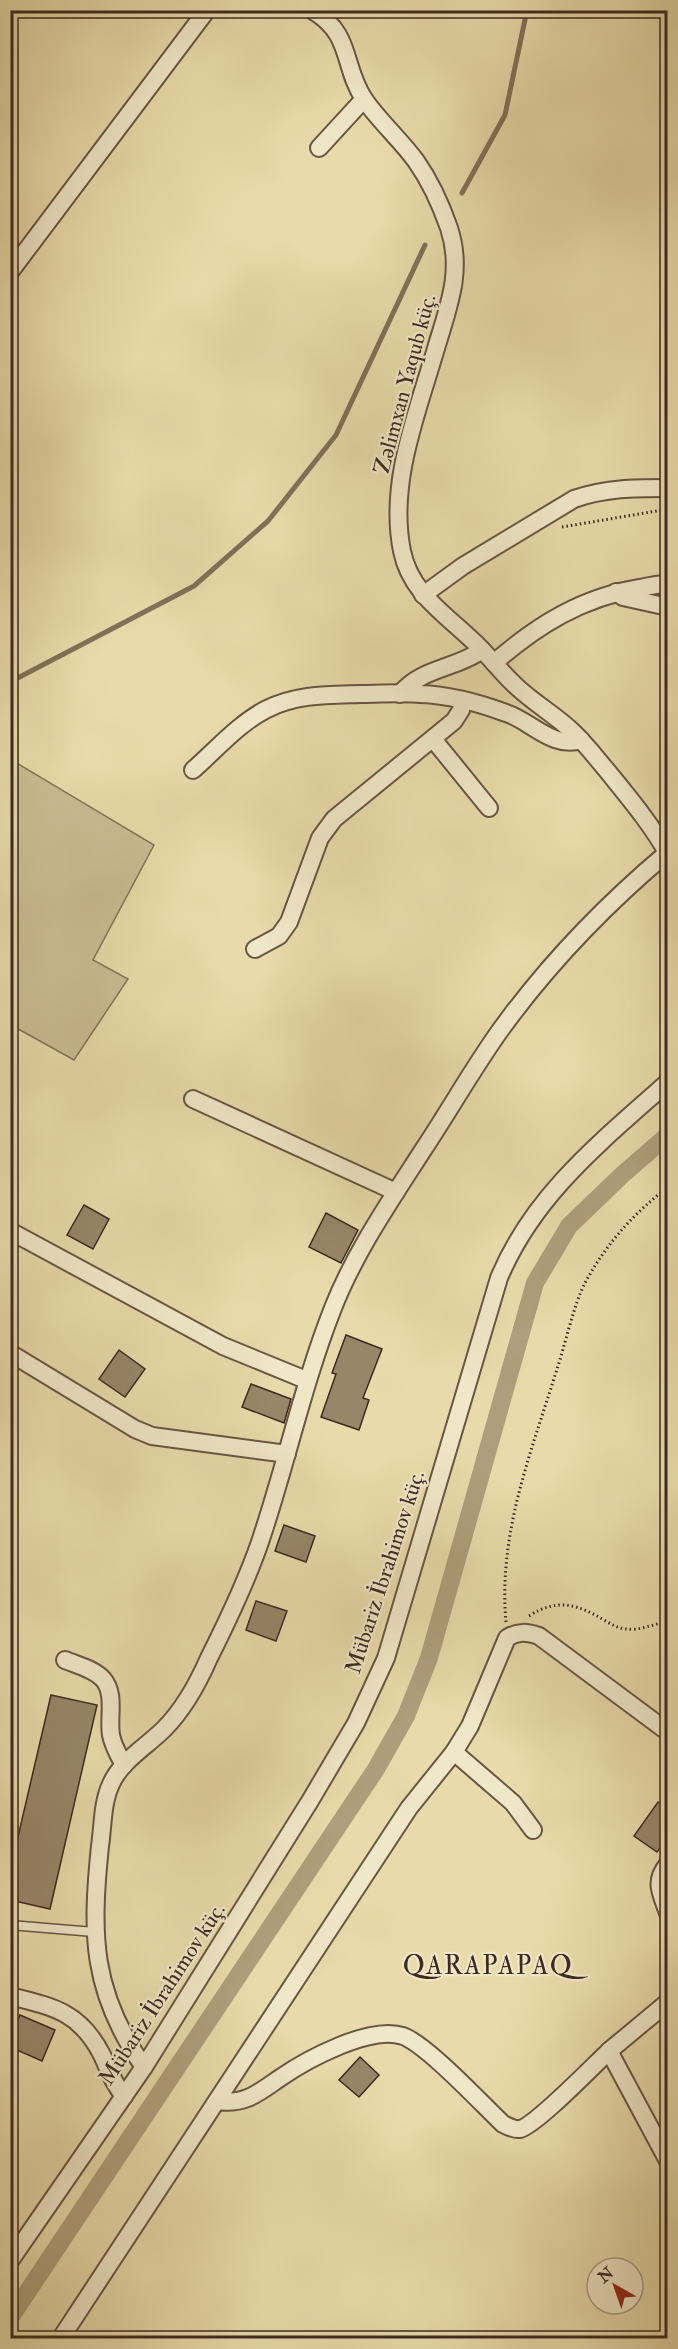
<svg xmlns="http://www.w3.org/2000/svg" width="678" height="2349" viewBox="0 0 678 2349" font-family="'IM FELL Double Pica',serif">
<rect width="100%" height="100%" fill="#e8daaa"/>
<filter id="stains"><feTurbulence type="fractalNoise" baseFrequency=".00333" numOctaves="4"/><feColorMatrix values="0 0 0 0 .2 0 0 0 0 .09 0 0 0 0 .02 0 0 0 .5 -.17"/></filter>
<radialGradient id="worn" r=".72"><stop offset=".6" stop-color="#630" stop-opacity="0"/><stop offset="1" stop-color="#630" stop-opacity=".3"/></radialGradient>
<!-- green -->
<polygon fill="#cbbc93" stroke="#85735a" stroke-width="1.5" points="10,759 154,845 93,960 128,979 74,1060 11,1025"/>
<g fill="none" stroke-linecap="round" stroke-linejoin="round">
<!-- stream -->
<g stroke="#827057" stroke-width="5">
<polyline points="462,193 505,115 527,10"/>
<polyline points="10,682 194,586 268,521 336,435 425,245"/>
</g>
<!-- canal -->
<polyline stroke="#af9e7b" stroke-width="18" points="10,2318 376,1769 406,1716 429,1658 535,1283 569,1226 622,1175 668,1135"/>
</g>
<!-- building -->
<g fill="#978668" stroke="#3f2a21" stroke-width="1.5">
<polygon points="84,1205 109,1219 93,1249 67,1235"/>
<polygon points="326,1213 358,1230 341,1263 309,1247"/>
<polygon points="346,1335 382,1349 363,1398 369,1400 359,1430 321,1417 336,1374 332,1373"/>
<polygon points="119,1350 145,1369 125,1397 99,1379"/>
<polygon points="251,1384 291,1399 284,1423 242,1407"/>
<polygon points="284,1525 315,1536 306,1562 275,1551"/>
<polygon points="256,1601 287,1611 276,1641 246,1630"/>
<polygon points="51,1695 97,1705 50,1909 10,1900 10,1871"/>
<polygon points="658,1802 668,1809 668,1838 657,1852 634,1836"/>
<polygon points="20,2015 55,2030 42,2061 10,2047 10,2036"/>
<polygon points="360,2057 379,2075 359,2097 339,2080"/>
</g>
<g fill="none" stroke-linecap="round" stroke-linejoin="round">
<defs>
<polyline id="service" points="10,1925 94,1932"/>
<g id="minor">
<path d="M 312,10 C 353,34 342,66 364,99 C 379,121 400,139 416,161 C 430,181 441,205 449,228 C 463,270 449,305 437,345 C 418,411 388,482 402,551 C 410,592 444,613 472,640 C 488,654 501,673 517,687 C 534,703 555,715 572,731 C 586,744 597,759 609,773 C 630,799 651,824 668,854"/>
<polyline points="319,148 364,99"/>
<polyline points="10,272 207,10"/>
<polyline points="616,592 623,597 668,607"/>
<path d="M 423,595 L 463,566 L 574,499 C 605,488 635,488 668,488"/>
<path d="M 494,663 C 537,625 583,597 640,588 C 649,586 658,584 668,584"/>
<path d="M 400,694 C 422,667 456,669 482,650"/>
<polyline points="433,739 489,808"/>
<path d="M 193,770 C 216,750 239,723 267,709 C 297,694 328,695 361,694 C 381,694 401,692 421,694 C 449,695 479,703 506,713 C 531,721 552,749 581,740"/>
<polyline points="255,949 279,936 289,922 320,838 334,819 454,721 461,710 463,701"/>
<polyline points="193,1099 396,1192"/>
<polyline points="10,1231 223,1346 306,1380"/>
<polyline points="10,1353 135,1429 152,1436 287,1454"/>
<path d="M 65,1660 C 77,1665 94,1669 103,1679 C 116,1694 108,1717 111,1735 C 113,1746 119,1756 124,1765"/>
<polyline points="454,1752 513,1803 533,1830"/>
<path d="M 668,1864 C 653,1882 661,1893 668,1913"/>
<path d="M 10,1996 C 54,2007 80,2012 102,2055 C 109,2070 113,2083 124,2096"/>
<polyline points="609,2051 668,2002"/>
<path d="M 144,2067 C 91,1992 91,1934 100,1846 C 103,1827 102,1803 111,1784 C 121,1761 147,1746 164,1729 C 183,1710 198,1683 209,1658 C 227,1622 247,1580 260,1542 C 286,1465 303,1384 333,1308 C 355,1252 391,1200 423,1150 C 449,1111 472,1070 499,1032 C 548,964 604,906 667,853"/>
<path d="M 217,2101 C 245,2105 258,2093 280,2078 C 306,2060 370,2025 403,2036 C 427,2045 481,2103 503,2124 C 508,2126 514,2130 520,2129 C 536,2125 594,2065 609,2051 L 668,2161"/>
<path d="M 10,2261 L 144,2067 L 310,1801 L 356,1723 L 386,1658 L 499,1278 C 534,1194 602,1141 668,1082"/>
<path d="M 61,2338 L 409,1808 L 454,1752 L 470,1726 L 507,1638 C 518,1631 527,1632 539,1636 L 668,1732"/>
</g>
</defs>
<!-- service casing -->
<use href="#service" stroke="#695643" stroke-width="11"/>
<!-- minor casing -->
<use href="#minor" stroke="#695643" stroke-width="20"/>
<!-- path -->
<g stroke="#3f2a21" stroke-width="3" stroke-dasharray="1.5 3" stroke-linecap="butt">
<polyline points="562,527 668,509"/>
<path d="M 529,1616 C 557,1598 577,1604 604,1620 C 611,1624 617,1628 626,1629 C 638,1631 655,1624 668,1621"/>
<path d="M 506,1622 C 498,1533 531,1453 557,1369 C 565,1345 574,1304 585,1283 C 606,1244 633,1214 668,1187"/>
</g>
<!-- service -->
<use href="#service" stroke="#f0e7c8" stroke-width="8"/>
<!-- minor -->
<use href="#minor" stroke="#f0e7c8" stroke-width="16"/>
</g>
<g text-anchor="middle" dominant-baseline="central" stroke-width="4.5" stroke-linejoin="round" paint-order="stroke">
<!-- street labels -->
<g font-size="22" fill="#3f2a21" stroke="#f0e7c8">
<text transform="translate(405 384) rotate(-75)">Zəlimxan Yaqub küç.</text>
<text transform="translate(385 1572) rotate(-72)">Mübariz İbrahimov küç.</text>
<text transform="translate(162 1994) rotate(-57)">Mübariz İbrahimov küç.</text>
</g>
<!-- quarter labels -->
<g font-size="26" letter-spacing="1.5" fill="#3f2a21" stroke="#f0e7c8">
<text x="488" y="1966">QARAPAPAQ</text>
</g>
</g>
<!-- margin -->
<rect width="678" height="2349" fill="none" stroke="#e8daaa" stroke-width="36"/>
<rect x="12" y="12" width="654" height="2325" fill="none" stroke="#3f2a21" stroke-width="3"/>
<rect x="18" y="18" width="642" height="2313" fill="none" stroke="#3f2a21" stroke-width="1.5"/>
<!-- north arrow -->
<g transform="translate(615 2286) rotate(320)"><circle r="28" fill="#f0e7c8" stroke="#a99b85" stroke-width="1.5"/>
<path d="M0-4.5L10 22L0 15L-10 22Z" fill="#8f2418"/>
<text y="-9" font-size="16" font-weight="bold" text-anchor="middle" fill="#3f2a21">N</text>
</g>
<rect width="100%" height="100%" filter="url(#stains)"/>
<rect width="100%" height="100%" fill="url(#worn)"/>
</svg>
